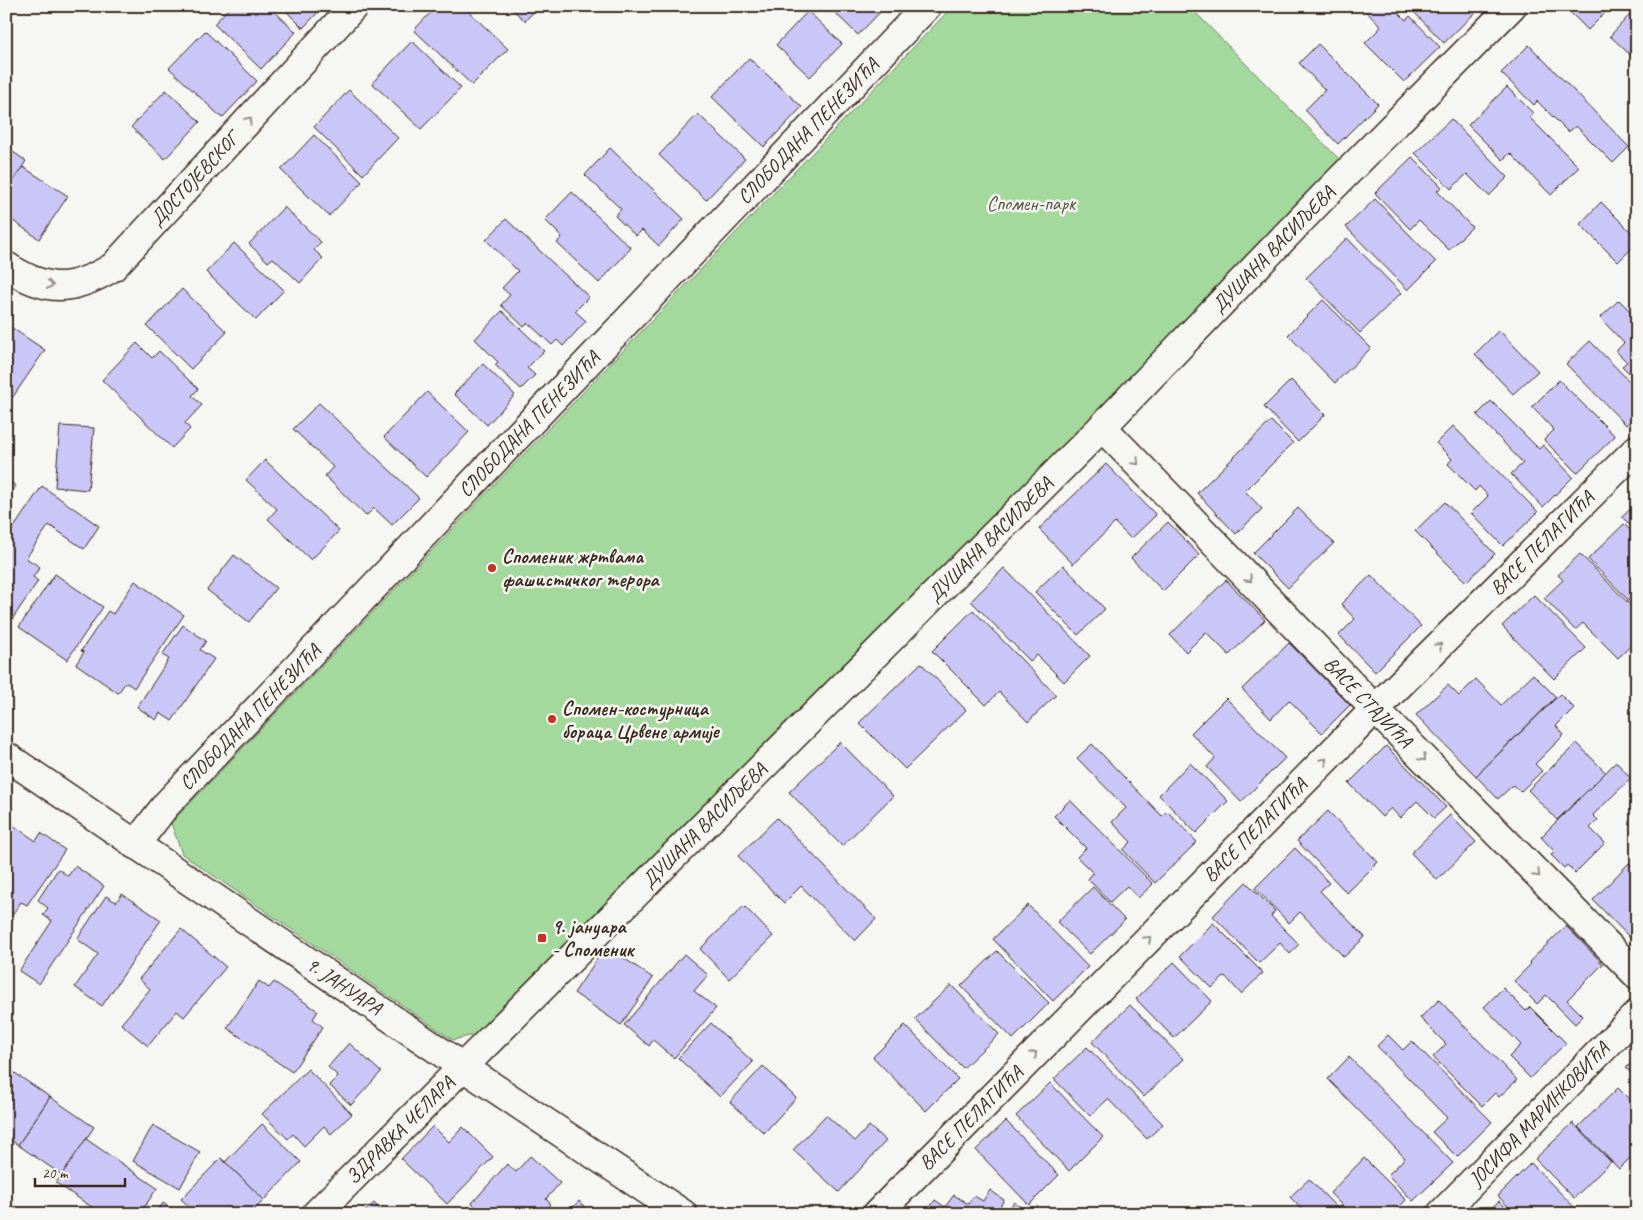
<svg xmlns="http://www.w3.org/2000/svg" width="1643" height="1220" viewBox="0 0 1643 1220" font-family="Caveat,sans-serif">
<rect width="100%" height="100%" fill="#f6f6f2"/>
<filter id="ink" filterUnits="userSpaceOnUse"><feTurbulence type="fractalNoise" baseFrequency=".02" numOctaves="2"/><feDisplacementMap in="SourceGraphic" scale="10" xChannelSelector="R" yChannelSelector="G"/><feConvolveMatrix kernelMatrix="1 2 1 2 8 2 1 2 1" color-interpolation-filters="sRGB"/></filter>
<g filter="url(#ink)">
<!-- green -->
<polygon fill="#a3d99d" stroke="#6f825e" points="953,6 1189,6 1344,164 474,1035 453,1040 182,854 171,823"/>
<!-- building -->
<g fill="#cac6f8" stroke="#3b2a1e">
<polygon points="231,6 269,6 296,32 261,69 214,24"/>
<polygon points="281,6 324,6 303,28"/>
<polygon points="437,6 463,6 508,49 472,85 414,30"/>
<polygon points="509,6 539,6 525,21"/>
<polygon points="828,6 886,6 858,35"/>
<polygon points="1361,6 1392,6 1406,20 1410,16 1440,47 1404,82 1365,43 1381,27"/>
<polygon points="1408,6 1482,6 1444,43"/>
<polygon points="1564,6 1612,6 1588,30"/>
<polygon points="1637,7 1637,61 1610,36"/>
<polygon points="808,11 842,44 810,77 776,45"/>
<polygon points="205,31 257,81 222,118 169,68"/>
<polygon points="412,41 461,88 421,129 372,83"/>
<polygon points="1318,44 1378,104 1338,144 1305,110 1325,90 1299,63"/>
<polygon points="1529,45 1629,147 1613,163 1576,126 1568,132 1537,101 1534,105 1501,73"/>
<polygon points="749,58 802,107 764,147 712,97"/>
<polygon points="1507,87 1533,113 1529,117 1579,167 1551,195 1510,153 1503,160 1468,125"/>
<polygon points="166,90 200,122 165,159 131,127"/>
<polygon points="349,90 398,138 363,175 314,127"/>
<polygon points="698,114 745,159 706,200 659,155"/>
<polygon points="1451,119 1508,177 1489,196 1467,174 1451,189 1415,153"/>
<polygon points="314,135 362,182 329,216 281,170"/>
<polygon points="6,147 26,161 6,192"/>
<polygon points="610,148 684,219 659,246 642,230 636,236 615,216 621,209 585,175"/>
<polygon points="1412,157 1442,187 1437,191 1472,227 1449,250 1419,220 1410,229 1375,193"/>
<polygon points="23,167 68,196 39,239 6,216 6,192"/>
<polygon points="572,192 631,248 599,283 557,243 562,237 545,220"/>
<polygon points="1375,199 1436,262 1408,290 1346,227"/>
<polygon points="1601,202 1637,238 1637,243 1618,262 1580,224"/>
<polygon points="284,207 321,242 314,250 323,258 300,283 273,258 268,262 249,244"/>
<polygon points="506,219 589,297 575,311 586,321 563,346 557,340 552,345 528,323 524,327 501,305 510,295 502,288 518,271 486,240"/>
<polygon points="1347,238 1401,293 1360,333 1306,278"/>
<polygon points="234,243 284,290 256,320 206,272"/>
<polygon points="182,289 227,332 191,369 147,326"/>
<polygon points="1323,300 1371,348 1335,383 1288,335"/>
<polygon points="1619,300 1637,318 1637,381 1622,366 1627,362 1616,351 1624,343 1600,318"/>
<polygon points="502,311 544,351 527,368 535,375 521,389 495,365 498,362 475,339"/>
<polygon points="6,324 45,350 6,407"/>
<polygon points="1499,330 1538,371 1513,394 1475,354"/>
<polygon points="1590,341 1637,389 1637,414 1626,425 1566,364"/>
<polygon points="137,343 152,358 159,351 198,389 192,396 202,405 185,423 190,429 172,448 102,380"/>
<polygon points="483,364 515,395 487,425 454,394"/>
<polygon points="1291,380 1325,415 1298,442 1264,407"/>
<polygon points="1559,380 1615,436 1577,473 1544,440 1554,430 1532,407"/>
<polygon points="427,392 469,432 426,477 384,437"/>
<polygon points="1491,401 1539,449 1543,445 1573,477 1543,507 1511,474 1523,463 1477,415"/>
<polygon points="319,403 419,498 392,525 374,508 366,516 325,476 333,467 293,429"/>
<polygon points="1271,421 1293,443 1245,491 1262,509 1236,534 1197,493"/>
<polygon points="60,426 94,428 88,490 55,487"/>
<polygon points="1453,426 1538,512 1503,546 1471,513 1488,496 1479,486 1475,491 1448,464 1452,459 1436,443"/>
<polygon points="265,460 339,531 311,560 268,519 277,509 246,480"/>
<polygon points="1106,464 1156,515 1131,539 1115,523 1073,564 1039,529"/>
<polygon points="6,479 16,486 6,500"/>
<polygon points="42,486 99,526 84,549 49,525 26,558 40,567 33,577 38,581 11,621 6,617 6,539"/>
<polygon points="1445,502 1495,554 1466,582 1415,531"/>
<polygon points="1637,503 1637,532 1622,517"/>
<polygon points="1298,508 1334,543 1288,588 1253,553"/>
<polygon points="1168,522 1199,555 1163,591 1131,558"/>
<polygon points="1624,524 1637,537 1637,609 1588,559"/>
<polygon points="1580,554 1637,612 1637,640 1618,658 1583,623 1575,630 1544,598 1563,580 1558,575"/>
<polygon points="234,555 276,588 249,622 207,590"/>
<polygon points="1063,565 1105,609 1078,635 1035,592"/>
<polygon points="1004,568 1090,656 1064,682 1037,655 1030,661 971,601"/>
<polygon points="55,574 103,607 67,660 19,627"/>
<polygon points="1371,575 1421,626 1375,672 1339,635 1355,619 1341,604"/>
<polygon points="1226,580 1265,620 1229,655 1206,632 1186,652 1170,635"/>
<polygon points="135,581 184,615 134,688 126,682 118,693 76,664 84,652 81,651 108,611 113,614"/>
<polygon points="1534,595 1586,648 1554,679 1502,626"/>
<polygon points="973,610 1056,695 1028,722 999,692 986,705 932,651"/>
<polygon points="183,625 206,641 200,650 214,659 172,721 160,713 156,720 137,707 169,659 162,655"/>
<polygon points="1289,643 1350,705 1322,733 1289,700 1271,719 1242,689"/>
<polygon points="921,663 966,710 905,769 859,723"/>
<polygon points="1533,674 1556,697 1476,776 1416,715 1448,685 1459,696 1476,679 1501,705"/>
<polygon points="1560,694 1574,708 1556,726 1564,735 1535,764 1542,771 1520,792 1513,785 1498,799 1476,776"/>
<polygon points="1226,698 1285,758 1241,802 1207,767 1215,758 1191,733"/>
<polygon points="840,742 893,796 842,846 789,792"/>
<polygon points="1577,743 1606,773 1557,820 1528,790"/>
<polygon points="1092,744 1162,816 1167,811 1197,842 1155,883 1123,850 1131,842 1112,822 1126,808 1077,758"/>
<polygon points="1386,746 1446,807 1434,818 1417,801 1400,818 1391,808 1382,817 1349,783"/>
<polygon points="1616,762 1631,778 1593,815 1598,820 1590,828 1605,843 1575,873 1567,865 1564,868 1551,855 1555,852 1541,837"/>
<polygon points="1190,763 1228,801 1196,833 1159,795"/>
<polygon points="1070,800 1153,884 1138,898 1127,886 1110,902 1088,879 1093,873 1077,857 1086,848 1054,816"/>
<polygon points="1328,811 1378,862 1347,893 1297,841"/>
<polygon points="1450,815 1476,842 1437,880 1411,853"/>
<polygon points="777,818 876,919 855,941 801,886 784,903 738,856"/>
<polygon points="10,823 36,841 41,833 65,850 27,905 21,902 6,924 6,829"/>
<polygon points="1295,848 1329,883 1320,891 1365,937 1344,957 1300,912 1289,923 1255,888"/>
<polygon points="1629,863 1637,871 1637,945 1593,900"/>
<polygon points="75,866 104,886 39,984 19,971 52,921 43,915 48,908 38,900 58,869 68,876"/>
<polygon points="1246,882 1275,911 1271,916 1299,944 1290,954 1280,943 1259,963 1213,916"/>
<polygon points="1093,887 1125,920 1090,954 1057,922"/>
<polygon points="122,894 161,920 102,1006 75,987 98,954 77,939 106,896 116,902"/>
<polygon points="1028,905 1088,967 1053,1001 993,939"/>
<polygon points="744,906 773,936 729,979 700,949"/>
<polygon points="1213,923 1263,973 1241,994 1225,976 1212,988 1180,956"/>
<polygon points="1566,926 1603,964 1567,1000 1583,1016 1575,1024 1546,995 1537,1004 1514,981 1531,964 1529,962"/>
<polygon points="181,929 226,967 184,1017 177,1011 148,1046 121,1024 150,989 139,979"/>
<polygon points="606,946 653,978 621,1025 574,993"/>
<polygon points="997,951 1049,1003 1013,1039 961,986"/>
<polygon points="684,954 708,975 694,991 716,1008 674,1058 653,1040 649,1046 624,1025"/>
<polygon points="1174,962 1212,1001 1174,1038 1136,999"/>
<polygon points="259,981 269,988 274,982 318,1011 313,1019 323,1027 292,1072 227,1028"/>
<polygon points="951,985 999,1034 963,1068 915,1019"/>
<polygon points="1503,988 1526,1011 1530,1007 1566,1043 1530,1078 1509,1057 1521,1045 1484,1007"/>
<polygon points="1439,1000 1517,1080 1499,1097 1495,1093 1482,1106 1433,1057 1446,1044 1420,1018"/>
<polygon points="1130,1005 1183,1059 1144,1097 1092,1042"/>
<polygon points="711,1023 753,1062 720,1097 678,1058"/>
<polygon points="905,1025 958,1079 926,1111 873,1057"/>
<polygon points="1388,1035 1403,1050 1412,1041 1492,1122 1457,1157 1432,1132 1447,1118 1377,1046"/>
<polygon points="349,1043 381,1072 351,1105 329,1085 338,1076 328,1067"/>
<polygon points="1087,1047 1163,1124 1147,1139 1108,1099 1090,1116 1054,1079"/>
<polygon points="1349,1057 1453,1163 1413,1201 1388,1175 1405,1158 1328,1079"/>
<polygon points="1637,1058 1637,1079 1626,1068"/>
<polygon points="763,1066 796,1098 764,1133 730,1102"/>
<polygon points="6,1067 50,1097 18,1145 6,1137"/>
<polygon points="308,1069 352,1114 331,1134 324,1126 304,1146 293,1134 288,1139 262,1114"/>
<polygon points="1050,1083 1103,1137 1069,1171 1016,1116"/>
<polygon points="1618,1088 1637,1107 1637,1153 1636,1152 1619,1169 1578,1127"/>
<polygon points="50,1097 94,1127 62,1175 18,1145"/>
<polygon points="826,1115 855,1141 869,1126 886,1141 839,1192 793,1150"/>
<polygon points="1006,1121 1059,1175 1029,1205 976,1150"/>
<polygon points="1573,1123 1611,1162 1574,1198 1535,1159"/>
<polygon points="262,1124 301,1162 264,1200 225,1162"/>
<polygon points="153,1125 200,1152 180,1188 133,1161"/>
<polygon points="433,1126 449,1142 463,1127 493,1157 447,1204 401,1159"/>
<polygon points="86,1139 157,1188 140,1214 102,1214 56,1183"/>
<polygon points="530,1156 560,1183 546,1199 551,1204 542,1214 480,1214 481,1212 472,1203 507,1164 516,1172"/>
<polygon points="221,1158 264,1200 250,1214 197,1214 181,1199"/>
<polygon points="1364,1158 1406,1200 1392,1214 1350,1214 1330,1193"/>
<polygon points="1531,1163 1581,1214 1515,1214 1498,1196"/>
<polygon points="1309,1179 1343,1214 1306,1214 1290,1197"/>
<polygon points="990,1190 1004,1200 995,1214 925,1214 935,1200 945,1207 954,1195 968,1204 974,1196 983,1201"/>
<polygon points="579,1201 591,1214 566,1214"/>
<polygon points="1499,1201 1512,1214 1485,1214"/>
<polygon points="1014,1202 1030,1214 1006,1214"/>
<polygon points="163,1203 179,1214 156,1214"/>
<polygon points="374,1203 384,1214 362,1214"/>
</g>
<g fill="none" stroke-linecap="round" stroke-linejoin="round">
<defs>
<g id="minor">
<path d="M 6,266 C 47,293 72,292 113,267 L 354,6"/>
<polyline points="1102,427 1375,709 1637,975"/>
<polyline points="135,845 166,805 927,6"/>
<polyline points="316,1214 1102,427 1324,196 1512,6"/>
<polyline points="877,1214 1375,709 1637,449"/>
<polyline points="1441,1214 1637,1014"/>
</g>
<polyline id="tertiary" points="6,756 463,1067 683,1214"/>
</defs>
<!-- minor casing -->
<use href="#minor" stroke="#3b2a1e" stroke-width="31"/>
<!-- tertiary casing -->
<use href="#tertiary" stroke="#3b2a1e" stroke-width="31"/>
<!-- minor -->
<use href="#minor" stroke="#f6f6f2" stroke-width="28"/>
<!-- tertiary -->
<use href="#tertiary" stroke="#f6f6f2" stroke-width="28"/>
</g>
<!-- one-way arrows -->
<defs><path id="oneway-chevron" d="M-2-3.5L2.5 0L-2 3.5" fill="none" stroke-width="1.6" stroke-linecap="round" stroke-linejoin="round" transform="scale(1.25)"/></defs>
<g stroke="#989088">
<use href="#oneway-chevron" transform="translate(249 120) rotate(-47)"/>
<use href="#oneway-chevron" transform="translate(50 285) rotate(8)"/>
<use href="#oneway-chevron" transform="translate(1136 462) rotate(46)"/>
<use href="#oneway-chevron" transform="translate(1249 579) rotate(46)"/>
<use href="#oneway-chevron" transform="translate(1439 646) rotate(-45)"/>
<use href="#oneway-chevron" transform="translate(1423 758) rotate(45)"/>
<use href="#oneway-chevron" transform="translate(1324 761) rotate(-45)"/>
<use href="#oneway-chevron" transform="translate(1537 874) rotate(45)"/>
<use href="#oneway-chevron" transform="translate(1148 939) rotate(-45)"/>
<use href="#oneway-chevron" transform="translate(1034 1054) rotate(-45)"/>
</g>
</g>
<!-- markers -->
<g fill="#c8321e" stroke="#f6f6f2" stroke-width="2">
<circle cx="492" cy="568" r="5"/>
<circle cx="552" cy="719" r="5"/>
<rect x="537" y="933" width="10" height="10" rx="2.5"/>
</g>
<g text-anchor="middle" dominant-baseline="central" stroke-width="5" stroke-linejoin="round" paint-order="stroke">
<!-- street labels -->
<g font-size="20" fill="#3b2a1e" stroke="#f6f6f2">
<text transform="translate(808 131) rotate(-46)">СЛОБОДАНА ПЕНЕЗИЋА</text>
<text transform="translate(194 179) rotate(-47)">ДОСТОЈЕВСКОГ</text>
<text transform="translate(1273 249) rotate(-46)">ДУШАНА ВАСИЉЕВА</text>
<text transform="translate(529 424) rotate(-46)">СЛОБОДАНА ПЕНЕЗИЋА</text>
<text transform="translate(990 539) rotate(-45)">ДУШАНА ВАСИЉЕВА</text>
<text transform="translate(1542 543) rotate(-45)">ВАСЕ ПЕЛАГИЋА</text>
<text transform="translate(1368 702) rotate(46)">ВАСЕ СТАЈИЋА</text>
<text transform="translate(250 717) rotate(-46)">СЛОБОДАНА ПЕНЕЗИЋА</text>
<text transform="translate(704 825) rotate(-45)">ДУШАНА ВАСИЉЕВА</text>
<text transform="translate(1255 830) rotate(-45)">ВАСЕ ПЕЛАГИЋА</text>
<text transform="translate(344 986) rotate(34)">9. ЈАНУАРА</text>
<text transform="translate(1539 1114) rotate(-46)">ЈОСИФА МАРИНКОВИЋА</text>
<text transform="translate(971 1118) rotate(-45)">ВАСЕ ПЕЛАГИЋА</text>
<text transform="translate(400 1130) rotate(-45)">ЗДРАВКА ЧЕЛАРА</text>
</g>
<!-- park labels -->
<g font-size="20" fill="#55563e" stroke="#f6f6f2">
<text x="1031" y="203">Спомен-парк</text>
</g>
<!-- poi labels -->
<g font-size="20" font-weight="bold" fill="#3b2a1e" stroke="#f6f6f2" text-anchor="start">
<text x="502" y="556">Споменик жртвама<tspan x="502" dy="23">фашистичког терора</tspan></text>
<text x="562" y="708">Спомен-костурница<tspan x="562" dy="23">бораца Црвене армије</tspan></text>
<text x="552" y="926">9. јануара<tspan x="552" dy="23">- Споменик</tspan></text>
</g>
</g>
<!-- margin -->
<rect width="1643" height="1220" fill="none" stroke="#f6f6f2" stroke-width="25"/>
<rect x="12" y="12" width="1618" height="1195" fill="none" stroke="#3b2a1e" stroke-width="2" filter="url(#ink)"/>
<!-- scale -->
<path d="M35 1178v8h90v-8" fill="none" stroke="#3b2a1e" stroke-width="2.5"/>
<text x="42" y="1178" font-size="15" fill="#3b2a1e" stroke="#f6f6f2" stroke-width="4" paint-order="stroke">20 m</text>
</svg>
